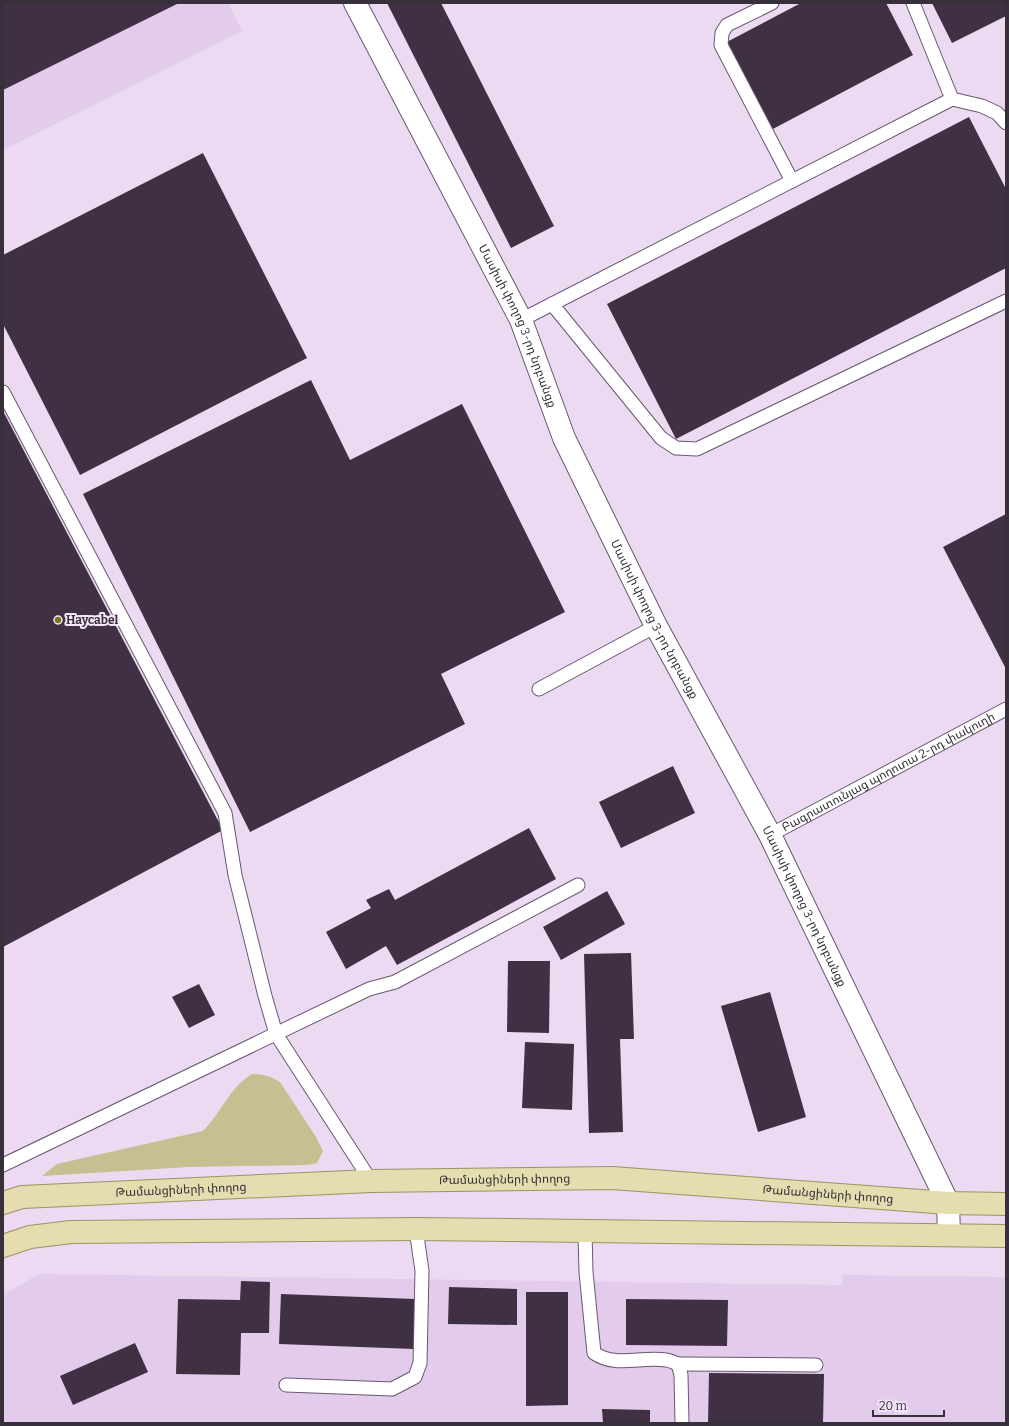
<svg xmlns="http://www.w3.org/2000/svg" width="1009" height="1426" viewBox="0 0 1009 1426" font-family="Bitter,'Noto Sans Armenian',serif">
<rect width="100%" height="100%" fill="#ecd9f2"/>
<!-- built -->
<g fill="#e2cbeb">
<polygon points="3,3 228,3 242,31 3,150"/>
<polygon points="39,1274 842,1285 843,1275 1006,1277 1006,1423 3,1423 3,1295"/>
</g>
<!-- green -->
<path fill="#c5c092" d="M 252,1074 C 263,1074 270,1076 280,1082 L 316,1137 L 323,1151 L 317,1163 L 308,1165 L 189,1167 L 42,1176 L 57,1164 L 203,1131 C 221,1113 230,1087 252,1074 Z"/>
<!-- building -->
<g fill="#3f3044">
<polygon points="3,3 179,3 3,90"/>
<polygon points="387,3 441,3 554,226 511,248"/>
<polygon points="801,3 886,3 913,55 771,130 725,43"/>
<polygon points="932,3 1006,3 1006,16 952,43"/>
<polygon points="969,117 1006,189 1006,268 676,439 607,304"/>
<polygon points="203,153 307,358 80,475 3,324 3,255"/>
<polygon points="311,380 350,460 462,404 565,612 441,674 465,724 250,832 83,494"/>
<polygon points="3,411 223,830 3,947"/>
<polygon points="1006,514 1006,669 943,547"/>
<polygon points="673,766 695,813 621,848 599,802"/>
<polygon points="529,828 556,879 397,965 386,946 346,969 326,932 371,908 366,900 389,889 395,900"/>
<polygon points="607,891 625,924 561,960 543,927"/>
<polygon points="631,953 634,1039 620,1039 623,1132 589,1133 584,954"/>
<polygon points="508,961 550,961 549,1033 507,1032"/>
<polygon points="199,984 215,1015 189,1028 172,997"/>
<polygon points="770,992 806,1117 758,1132 721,1006"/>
<polygon points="525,1042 574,1044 572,1110 522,1108"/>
<polygon points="241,1281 270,1282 269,1333 241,1333 240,1375 176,1374 178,1299 240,1300"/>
<polygon points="449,1287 517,1289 517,1325 448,1324"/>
<polygon points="526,1292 568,1292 568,1405 526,1406"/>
<polygon points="281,1294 415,1299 414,1349 279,1344"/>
<polygon points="626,1299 728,1300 727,1346 626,1345"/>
<polygon points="135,1343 148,1372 73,1405 60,1376"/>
<polygon points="709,1373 824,1374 823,1423 708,1423"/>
<polygon points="602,1409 650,1410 650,1423 603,1423"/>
</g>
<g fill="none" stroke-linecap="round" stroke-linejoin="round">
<defs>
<g id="lane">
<polyline points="772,3 727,25 722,33 721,45 792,181"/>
<polyline points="913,3 952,99"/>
<polyline points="552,304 661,438 676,448 697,449 1006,301"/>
<polyline points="521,320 952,99 982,106 997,113 1006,123"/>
<polyline points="3,392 225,813 235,875 265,996 276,1034 371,1181"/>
<polyline points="539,689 656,626"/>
<path id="s1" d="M 770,835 L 1006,709"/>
<polyline points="3,1165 369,989 395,982 578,885"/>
<path d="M 585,1232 L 586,1272 L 594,1353 C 616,1368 641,1356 666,1360 C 670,1360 674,1363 678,1364 L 681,1375 L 682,1423"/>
<polyline points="678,1364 816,1365"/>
<polyline points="286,1385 392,1389 415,1377 420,1363 422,1271 416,1229"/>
</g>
<g id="street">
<path id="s2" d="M 355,3 L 521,320 L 564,438 L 656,626 L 770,835 L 948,1203 L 949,1235"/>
</g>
<g id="primary">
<path id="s3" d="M 3,1203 L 22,1197 L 371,1181 L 612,1178 L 948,1203 L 1006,1204"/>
<polyline points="3,1246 30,1237 71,1232 416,1229 1006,1236"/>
</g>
</defs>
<!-- lane casing -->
<use href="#lane" stroke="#68586e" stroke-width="15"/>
<!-- street casing -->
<use href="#street" stroke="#68586e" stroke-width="24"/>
<!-- primary casing -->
<use href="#primary" stroke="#9c9264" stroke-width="24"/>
<!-- lane -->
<use href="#lane" stroke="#fff" stroke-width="13"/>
<!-- street -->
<use href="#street" stroke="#fff" stroke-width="22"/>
<!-- primary -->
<use href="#primary" stroke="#e4ddaf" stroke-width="22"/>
</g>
<!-- markers -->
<circle fill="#807417" stroke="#f7e8fc" stroke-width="1.5" cx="58" cy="620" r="4"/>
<g text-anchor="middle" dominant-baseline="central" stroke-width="4" stroke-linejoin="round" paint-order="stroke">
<!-- street labels -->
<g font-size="12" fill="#37303a" stroke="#f7e8fc">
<text stroke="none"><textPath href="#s2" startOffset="362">Մասիսի փողոց 3-րդ նրբանցք</textPath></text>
<text stroke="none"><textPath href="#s2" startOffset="686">Մասիսի փողոց 3-րդ նրբանցք</textPath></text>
<text stroke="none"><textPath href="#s1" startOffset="134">Բագրատունյաց պողոտա 2-րդ փակուղի</textPath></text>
<text stroke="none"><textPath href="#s2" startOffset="1010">Մասիսի փողոց 3-րդ նրբանցք</textPath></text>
<text stroke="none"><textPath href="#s3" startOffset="503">Թամանցիների փողոց</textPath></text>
<text stroke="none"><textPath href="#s3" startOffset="179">Թամանցիների փողոց</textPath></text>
<text stroke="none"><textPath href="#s3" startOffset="827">Թամանցիների փողոց</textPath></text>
</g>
<!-- poi labels -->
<g font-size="12" font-weight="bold" fill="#37303a" stroke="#f7e8fc" text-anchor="start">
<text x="66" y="620">Haycabel</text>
</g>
</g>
<!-- border -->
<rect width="1009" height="1426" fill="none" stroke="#37303a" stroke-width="8"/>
<!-- scale -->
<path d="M873 1410v6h71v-6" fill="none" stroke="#37303a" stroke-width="2"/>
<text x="879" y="1410" font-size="12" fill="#37303a" stroke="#f7e8fc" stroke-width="3" paint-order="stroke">20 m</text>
</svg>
